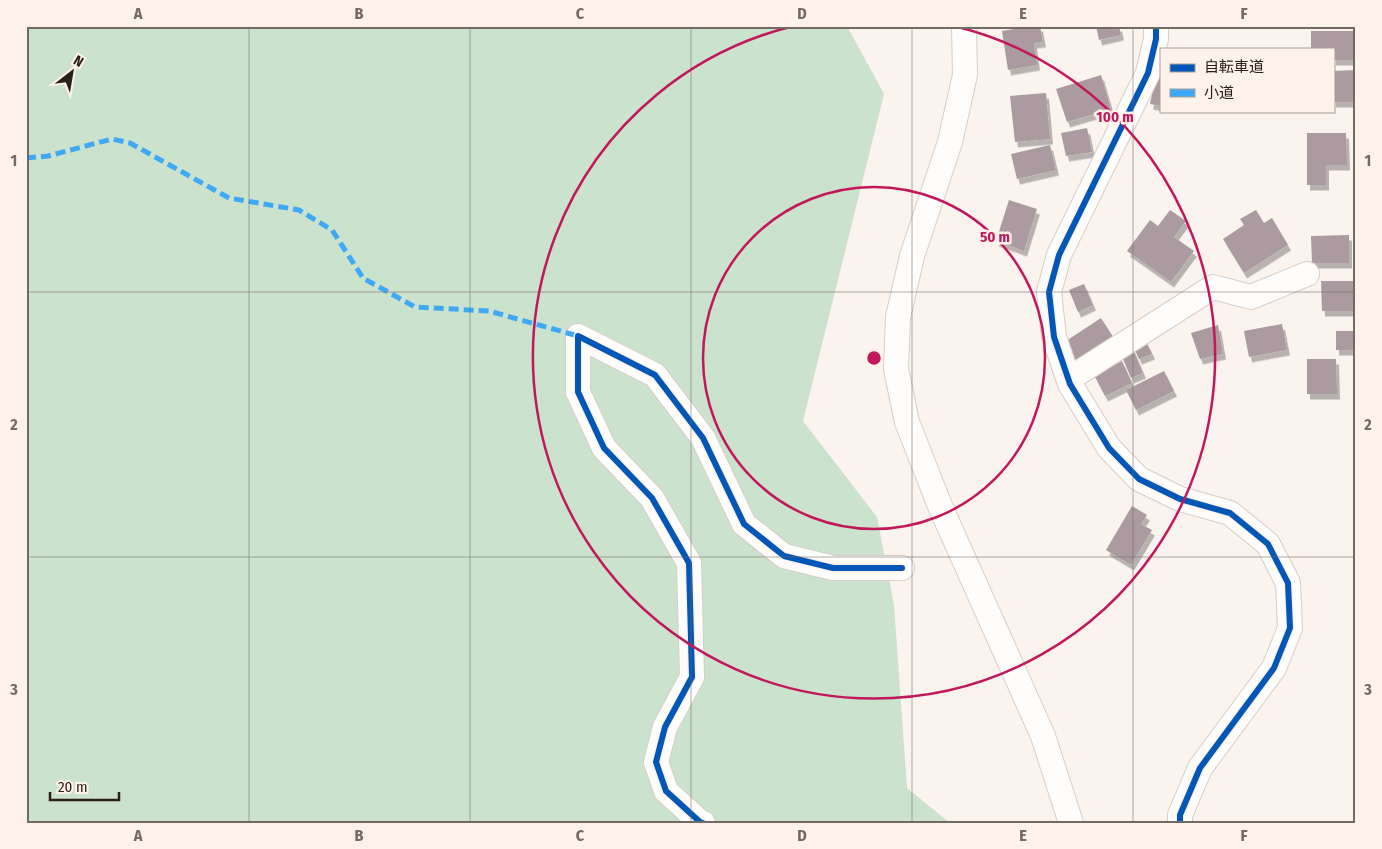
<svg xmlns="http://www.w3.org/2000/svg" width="1382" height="849" viewBox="0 0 1382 849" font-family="'Fira Sans Condensed','Noto Sans JP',sans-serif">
<defs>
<filter id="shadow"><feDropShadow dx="3" dy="5.5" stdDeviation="0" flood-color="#0004"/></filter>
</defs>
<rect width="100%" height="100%" fill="#faf3ee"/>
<!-- green -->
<polygon fill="#cbe2cd" points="26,26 847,26 884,94 803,421 877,517 894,605 907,788 950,823 26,823"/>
<!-- building -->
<g fill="#ab9a9f" filter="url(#shadow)">
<polygon points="1031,26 1040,26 1043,42 1034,43 1037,65 1008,70 1002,31"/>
<polygon points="1096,26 1119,26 1121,35 1099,40"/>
<polygon points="1311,31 1356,31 1356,60 1333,60 1333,49 1311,49"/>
<polygon points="1356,70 1356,102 1333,102 1333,71"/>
<polygon points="1101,75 1111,109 1067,122 1056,89"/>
<polygon points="1156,76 1161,78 1161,106 1150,104"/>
<polygon points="1046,93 1050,139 1015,142 1010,96"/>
<polygon points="1087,128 1092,152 1066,156 1061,133"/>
<polygon points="1307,133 1346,133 1347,165 1326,165 1326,185 1307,185"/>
<polygon points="1050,145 1056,170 1017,179 1011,154"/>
<polygon points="1009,200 1037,209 1024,251 996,241"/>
<polygon points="1170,210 1186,221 1174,237 1194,251 1171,282 1127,251 1150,220 1158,226"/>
<polygon points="1256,210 1264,223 1272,218 1288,245 1244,273 1223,239 1244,225 1240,219"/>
<polygon points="1349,235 1349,263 1312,263 1311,236"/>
<polygon points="1321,281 1353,281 1354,311 1322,311"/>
<polygon points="1084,284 1093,305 1078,312 1069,290"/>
<polygon points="1101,318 1117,343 1079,368 1063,343"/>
<polygon points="1282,324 1287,350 1249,357 1244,331"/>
<polygon points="1218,325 1223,354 1200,359 1191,333"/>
<rect x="1336" y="331" width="20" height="19"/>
<polygon points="1147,343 1152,354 1139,359 1134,348"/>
<polygon points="1132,347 1143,373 1131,378 1120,352"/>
<polygon points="1307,359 1336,359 1337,394 1307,394"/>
<polygon points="1122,361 1132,383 1105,396 1094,375"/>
<polygon points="1164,371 1174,391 1136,410 1126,390"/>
<polygon points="1132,506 1147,515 1141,524 1152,530 1131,565 1106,550"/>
</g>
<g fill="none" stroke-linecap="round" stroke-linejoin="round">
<defs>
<g id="minor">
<polyline points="964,26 965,75 950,142 912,256 898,317 896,369 907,422 940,506 1043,736 1071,823"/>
<polyline points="1156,26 1156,39 1148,73 1059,255 1049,292 1054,337 1070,384 1109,448 1139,479 1180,499 1230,513 1268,544 1288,583 1290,628 1274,668 1200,768 1180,815 1180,823"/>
<polyline points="1069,379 1213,287 1251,297 1307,274"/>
<polyline points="703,823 700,822 666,791 656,762 665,727 692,677 689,563 652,498 604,448 578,392 578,336 655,375 703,438 744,524 784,556 833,568 902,568"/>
</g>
</defs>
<!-- minor casing -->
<use href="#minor" stroke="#d6cec8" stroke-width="26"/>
<!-- minor -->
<use href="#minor" stroke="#fefdfc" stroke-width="24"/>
<!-- quiet -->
<polyline stroke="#3fa9f5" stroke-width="5" stroke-dasharray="10 5" stroke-linecap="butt" points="26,158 48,156 112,139 130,143 229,198 299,210 332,230 363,278 415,307 489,311 578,336"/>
<defs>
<g id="cycleway">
<polyline points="1156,26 1156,39 1148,73 1059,255 1049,292 1054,337 1070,384 1109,448 1139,479 1180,499 1230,513 1268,544 1288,583 1290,628 1274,668 1200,768 1180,815 1180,823"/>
<polyline points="703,823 700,822 666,791 656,762 665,727 692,677 689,563 652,498 604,448 578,392 578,336 655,375 703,438 744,524 784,556 833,568 902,568"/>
</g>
</defs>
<!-- cycleway casing -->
<use href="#cycleway" stroke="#fef2ea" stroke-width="9"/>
<!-- cycleway -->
<use href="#cycleway" stroke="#0057b8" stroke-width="6"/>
</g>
<!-- grid -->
<path fill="none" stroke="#736a64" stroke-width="1" stroke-opacity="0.55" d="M 249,26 L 249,823M 470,26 L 470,823M 691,26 L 691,823M 912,26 L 912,823M 1133,26 L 1133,823M 26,292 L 1356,292M 26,557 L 1356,557"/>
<!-- distance rings -->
<g fill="none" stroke="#c2185b" stroke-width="2.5">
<circle cx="874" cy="358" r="171"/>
<path d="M954 26A341 341 0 1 1 794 26"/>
</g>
<circle cx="874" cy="358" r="8" fill="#c2185b" stroke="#fef2ea" stroke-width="2.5"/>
<g font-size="15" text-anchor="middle" font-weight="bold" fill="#c2185b" stroke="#fef2ea" stroke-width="5" stroke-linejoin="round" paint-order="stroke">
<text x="1115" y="122">100 m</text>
<text x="995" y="242">50 m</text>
</g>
<!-- border -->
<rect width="1382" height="849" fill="none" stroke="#fef2ea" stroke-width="55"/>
<!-- legend -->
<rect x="1160" y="48" width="175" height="65" fill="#fef2ea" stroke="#a99e96"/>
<rect x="1170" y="64" width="25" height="8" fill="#0057b8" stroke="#a99e96"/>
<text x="1204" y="72" font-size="15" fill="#2a2019">自転車道</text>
<rect x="1170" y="89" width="25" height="8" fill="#3fa9f5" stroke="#a99e96"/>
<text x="1204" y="98" font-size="15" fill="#2a2019">小道</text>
<!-- north arrow -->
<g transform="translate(72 72) rotate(31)" stroke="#fef2ea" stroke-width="4" paint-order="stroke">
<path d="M0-4L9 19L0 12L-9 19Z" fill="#2a2019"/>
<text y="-8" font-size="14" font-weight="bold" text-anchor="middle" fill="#2a2019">N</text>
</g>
<!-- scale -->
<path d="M50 792v8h69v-8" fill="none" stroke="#2a2019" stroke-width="2.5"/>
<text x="58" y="792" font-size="15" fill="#2a2019" stroke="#fef2ea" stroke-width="4" paint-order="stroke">20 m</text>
<rect x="28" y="28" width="1326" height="794" fill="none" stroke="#736a64" stroke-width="2"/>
<g font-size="16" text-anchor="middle" font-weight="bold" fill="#736a64">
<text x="138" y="19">A</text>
<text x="359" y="19">B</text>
<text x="580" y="19">C</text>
<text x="802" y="19">D</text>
<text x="1023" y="19">E</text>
<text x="1244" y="19">F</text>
<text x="14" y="166">1</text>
<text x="1368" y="166">1</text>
<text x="14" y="430">2</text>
<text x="1368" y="430">2</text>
<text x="14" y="695">3</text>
<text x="1368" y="695">3</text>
<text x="138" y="841">A</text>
<text x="359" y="841">B</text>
<text x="580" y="841">C</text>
<text x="802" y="841">D</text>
<text x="1023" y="841">E</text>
<text x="1244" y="841">F</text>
</g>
</svg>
